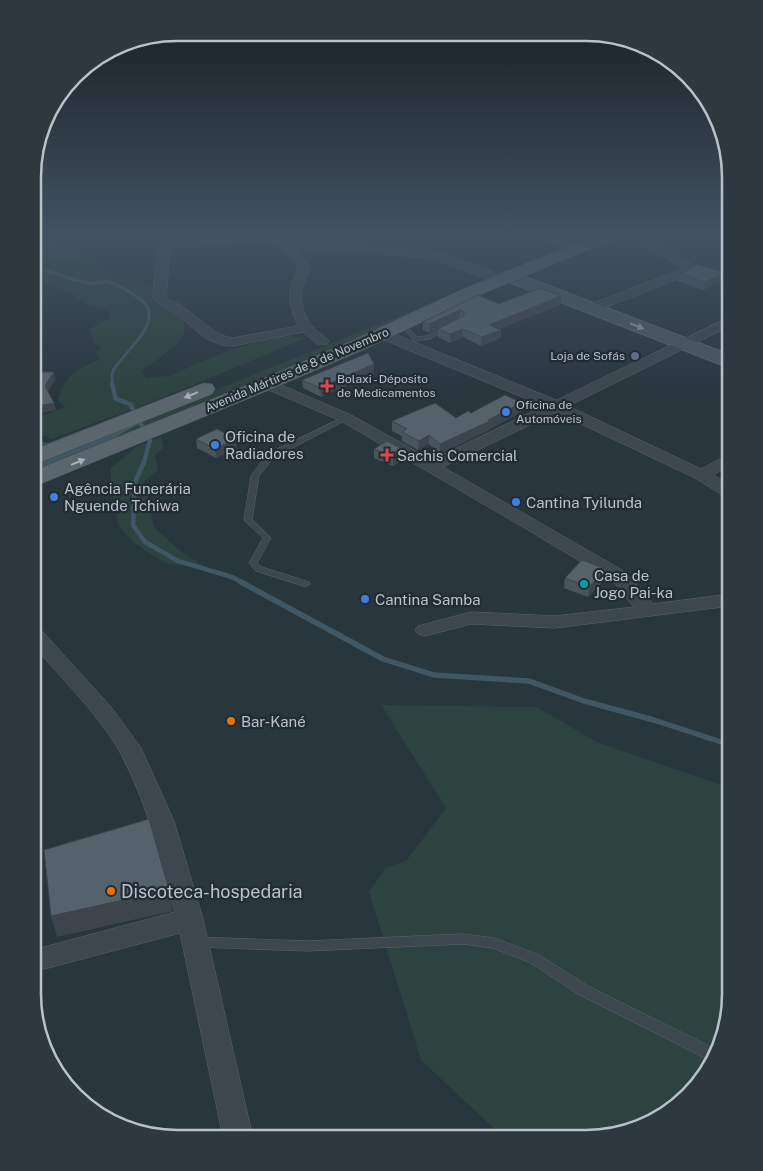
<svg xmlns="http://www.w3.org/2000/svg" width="763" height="1171" viewBox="0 0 763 1171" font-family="'Public Sans',sans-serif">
<rect width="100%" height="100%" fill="#28363e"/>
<!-- green -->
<g fill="#2d433f">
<path d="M 34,233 L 52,233 L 51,237 L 62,239 L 58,249 L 78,252 L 116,278 L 139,281 L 153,287 L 154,303 L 181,300 L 185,331 L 179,343 L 142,371 L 146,378 L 169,376 L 232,349 L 262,341 L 289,336 L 306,338 L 154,401 L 52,439 L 35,432 L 35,418 L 65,407 L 58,401 C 63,375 78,370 99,359 L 95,351 L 102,349 L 93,342 L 90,329 L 103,321 L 109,320 L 110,312 L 87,304 L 70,293 L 34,279 Z"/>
<polygon points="473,286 342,348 33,474 33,464"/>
<polygon points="161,436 164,447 155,455 158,470 144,481 154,527 179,550 212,571 165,563 134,543 118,525 111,483 111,468 136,447"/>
<polygon points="381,705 537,707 597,742 730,788 730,1003 701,1082 641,1127 586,1138 504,1138 421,1060 369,892 385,868 406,861 446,808"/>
</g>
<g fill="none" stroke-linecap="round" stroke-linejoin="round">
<!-- stream-far2 -->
<path stroke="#405765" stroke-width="3" d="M 34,267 C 52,272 71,280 89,283 C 96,284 102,281 109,282 C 116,283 143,299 147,306 C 159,327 121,355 113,371 C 111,376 112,380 113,386"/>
<!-- stream-far1 -->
<g stroke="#405765" stroke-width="4.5">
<polyline points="112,384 116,399 130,404 133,409"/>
<polyline points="150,440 144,462 135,482 133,525 145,542 178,561 232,577 243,583"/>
<polyline points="33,468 113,436 139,421 144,429"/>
</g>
<!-- stream -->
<polyline stroke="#405765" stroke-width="5.5" points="241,582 383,659 434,675 529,681 584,701 654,720 730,745"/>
<defs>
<g id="lane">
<polygon points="532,233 539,233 566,245 561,246"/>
<path d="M 396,325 C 405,324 411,330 417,337 L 427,336 L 447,326 L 452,327 L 430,339 L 415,341 L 413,340 L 406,331 L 396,327 Z"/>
<polygon points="346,416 350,418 348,419 273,458 259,476 252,519 271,538 257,563 262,567 309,582 310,584 306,587 256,571 249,563 263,538 244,520 251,476 267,454"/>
<polygon points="33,441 55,445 59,447 55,449 33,445"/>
<polygon points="463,934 494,938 539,955 588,986 713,1048 709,1060 578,994 531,963 493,948 463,944 307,951 196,947 192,946 190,942 192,938 196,937 307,941"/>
</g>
<g id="street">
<polygon points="546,233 562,233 579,241 573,244 548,235"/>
<polygon points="633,233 645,233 648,239 697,267 693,273 596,311 588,311 586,308 588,305 684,268 640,243"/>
<path d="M 243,236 L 282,237 L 286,238 L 291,244 L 337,244 L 431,252 L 447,255 L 493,272 L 495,275 L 493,278 C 481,281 447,261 431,258 L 337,250 L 297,250 L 311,267 C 300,287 297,305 311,325 C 316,332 324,335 329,341 L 327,344 L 317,344 L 303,332 L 233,346 L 221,345 L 205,338 L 179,316 L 155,301 L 153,297 C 154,283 153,245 169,242 ZM 243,242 L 279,243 L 299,267 C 285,292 288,301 298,326 L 233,338 C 215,336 204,322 190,312 C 183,306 174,303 166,299 L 170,251 L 172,248 Z"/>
<polygon points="730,317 730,326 568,406 701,469 730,454 730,465 713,475 730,485 730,497 724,496 695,478 556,412 443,467 627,573 653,604 730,594 730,606 555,628 471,624 425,636 418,634 415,630 418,626 471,612 555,616 634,607 613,581 523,527 341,421 262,387 260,384 262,381 272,381 351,415 432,460 544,406 377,337 375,334 377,331 387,331 556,400"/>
<path d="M 33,629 L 42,631 L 111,707 L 141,748 L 174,821 L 203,919 L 253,1138 L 223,1137 L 180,933 L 33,972 L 33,950 L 175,912 C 161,860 148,806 123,758 C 104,720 61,678 33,645 Z"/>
</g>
<polygon id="secondary" points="510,271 730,355 730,368 504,280 502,276 504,272"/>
<g id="primary">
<polygon points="601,233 623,233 621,236 475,297 363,350 274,388 33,487 33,471 260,380 349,342 463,289"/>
<polygon points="204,383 212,384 215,389 212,394 33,465 33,450"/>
</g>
</defs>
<!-- lane casing -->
<use href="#lane" stroke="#5a656c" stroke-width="1"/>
<!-- street casing -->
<use href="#street" stroke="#5a656c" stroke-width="1"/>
<!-- secondary casing -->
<use href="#secondary" stroke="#5a656c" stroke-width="2"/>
<!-- primary casing -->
<use href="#primary" stroke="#48535a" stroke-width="1"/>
<!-- lane -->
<use href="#lane" fill="#3c474e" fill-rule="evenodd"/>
<!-- street -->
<use href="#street" fill="#3c474e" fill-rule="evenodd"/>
<!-- secondary -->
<use href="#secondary" fill="#4a5760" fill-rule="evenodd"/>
<!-- primary -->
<use href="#primary" fill="#5a666e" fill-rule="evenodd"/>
</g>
<!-- wall -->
<g fill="#48555c">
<polygon points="680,273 725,281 703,290 678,281"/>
<polygon points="478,295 499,304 560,305 499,329 501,338 481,346 463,337 450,343 438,337 438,329 449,323 429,333 423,330 423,322"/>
<polygon points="374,364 374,373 321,397 303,388 302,380"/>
<polygon points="730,391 730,402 726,401 728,393"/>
<polygon points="521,412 490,429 489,430 440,454 429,444 418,450 402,441 402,436 392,431 392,421 456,418 471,413"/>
<polygon points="196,439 237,448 216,458 197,448"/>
<polygon points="374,449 404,450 403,460 393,466 374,458"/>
<polygon points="565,578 604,580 588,597 564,588"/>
</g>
<!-- shaded-wall -->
<g fill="#3b454b">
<polygon points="726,273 725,281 703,290 704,282"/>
<polygon points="561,296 560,305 489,333 489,325"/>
<polygon points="460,310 459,318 429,333 429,324"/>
<polygon points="463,329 463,337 450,343 450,334"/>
<polygon points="501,330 501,338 481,346 482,337"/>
<polygon points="374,364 374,373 321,397 320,388"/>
<polygon points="54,372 55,379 47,393 45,386"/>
<polygon points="54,403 56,410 33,415 33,407"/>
<polygon points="522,403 521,412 490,429 489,430 440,454 440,444"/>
<polygon points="429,435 429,444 418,450 419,441"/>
<polygon points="236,439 237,448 216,458 215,449"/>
<polygon points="404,450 403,460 393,466 393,457"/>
<polygon points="606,569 604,580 588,597 589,587"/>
<polygon points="169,890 173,911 57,937 51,916"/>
</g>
<!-- building -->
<g fill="#54636b" stroke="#3b454b">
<polygon points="697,264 726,273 704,282 680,273 695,267"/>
<polygon points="540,288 561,296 489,325 501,330 482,337 463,329 450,334 438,329 464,316 464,312 460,310 429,324 423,322 478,295 499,304"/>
<polygon points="368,353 374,364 320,388 302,380"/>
<polygon points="33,372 54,372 45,386 54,403 33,407"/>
<polygon points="505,395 522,403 488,420 490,421 440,444 429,435 419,441 402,432 407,429 392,421 435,403 456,418 468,411 471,413"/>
<polygon points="217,429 236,439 215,449 196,439"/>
<polygon points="387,441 404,450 393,457 374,449"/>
<polygon points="582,560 606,569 589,587 565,578"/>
<polygon points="149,819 169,890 51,916 44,850"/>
</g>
<!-- one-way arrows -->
<defs><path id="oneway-solid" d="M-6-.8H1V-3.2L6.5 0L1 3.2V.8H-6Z" transform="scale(1.25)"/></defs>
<use fill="#929da4" href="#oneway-solid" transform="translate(637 326) rotate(21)"/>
<g fill="#a5b0b7">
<use href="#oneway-solid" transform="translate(191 395) rotate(158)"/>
<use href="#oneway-solid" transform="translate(78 462) rotate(-22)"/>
</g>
<!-- sky -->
<linearGradient id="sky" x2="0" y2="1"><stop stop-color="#161e22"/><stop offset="0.59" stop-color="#425263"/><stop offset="1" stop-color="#425263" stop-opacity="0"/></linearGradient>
<rect width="763" height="397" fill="url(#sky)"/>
<!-- markers -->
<circle fill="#5c6f8a" stroke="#212c33" stroke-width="2" cx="635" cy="356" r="5"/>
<g fill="#e0444e" stroke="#212c33" stroke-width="2">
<path d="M324.5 378.5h5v5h5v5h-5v5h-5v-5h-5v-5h5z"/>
<path d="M384.5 447.5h5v5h5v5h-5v5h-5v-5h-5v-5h5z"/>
</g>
<g fill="#3f7fe0" stroke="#212c33" stroke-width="2">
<circle cx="506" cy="412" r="5"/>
<circle cx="215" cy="445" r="5"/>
<circle cx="54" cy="497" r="5"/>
<circle cx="516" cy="502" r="5"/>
<circle cx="365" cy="599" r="5"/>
</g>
<circle fill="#0f9aa8" stroke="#212c33" stroke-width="2" cx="584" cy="584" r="5"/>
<g fill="#e8710a" stroke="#212c33" stroke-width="2">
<circle cx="231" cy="721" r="5"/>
<circle cx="111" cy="891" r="5"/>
</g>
<g text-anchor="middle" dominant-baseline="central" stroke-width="4.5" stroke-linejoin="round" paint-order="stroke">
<!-- far-poi labels -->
<g font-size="12" fill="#b8c2c9" stroke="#212c33" text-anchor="start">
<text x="625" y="356" text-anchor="end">Loja de Sofás</text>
<text x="337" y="379">Bolaxi - Déposito<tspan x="337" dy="14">de Medicamentos</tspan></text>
<text x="516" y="405">Oficina de<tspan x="516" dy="14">Automóveis</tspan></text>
</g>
<!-- far-street labels -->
<g font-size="12" fill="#b8c2c9" stroke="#212c33">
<text transform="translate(297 370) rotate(-23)">Avenida Mártires de 8 de Novembro</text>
</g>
<!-- poi labels -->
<g font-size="15" fill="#b8c2c9" stroke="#212c33" text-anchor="start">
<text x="225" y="436">Oficina de<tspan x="225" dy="17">Radiadores</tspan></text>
<text x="397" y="455">Sachis Comercial</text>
<text x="64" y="488">Agência Funerária<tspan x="64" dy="17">Nguende Tchiwa</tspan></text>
<text x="526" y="502">Cantina Tyilunda</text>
<text x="594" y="575">Casa de<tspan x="594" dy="17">Jogo Pai-ka</tspan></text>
<text x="375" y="599">Cantina Samba</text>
<text x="241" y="721">Bar-Kané</text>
</g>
<!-- near-poi labels -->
<g font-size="18" fill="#b8c2c9" stroke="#212c33" text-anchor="start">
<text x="121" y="891">Discoteca-hospedaria</text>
</g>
</g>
<!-- crop -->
<path d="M0 0H763V1171H0ZM177 41H586A136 136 0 0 1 722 177V994A136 136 0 0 1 586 1130H177A136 136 0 0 1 41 994V177A136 136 0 0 1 177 41Z" fill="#2d383f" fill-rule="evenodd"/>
<path fill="none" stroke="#b8c2c9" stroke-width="2.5" d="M177 41H586A136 136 0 0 1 722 177V994A136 136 0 0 1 586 1130H177A136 136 0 0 1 41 994V177A136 136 0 0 1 177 41Z"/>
</svg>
